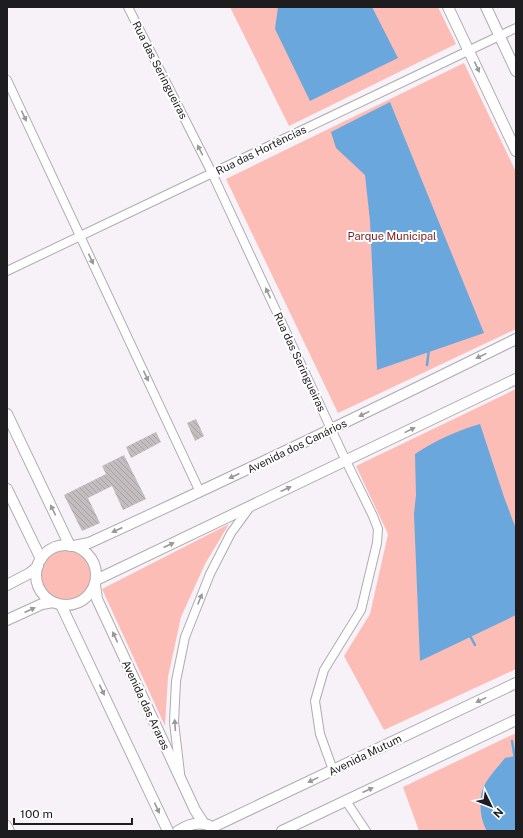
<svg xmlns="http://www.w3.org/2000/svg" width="523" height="838" viewBox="0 0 523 838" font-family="'Public Sans',sans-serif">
<defs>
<pattern id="building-back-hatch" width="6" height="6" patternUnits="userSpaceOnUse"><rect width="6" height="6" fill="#c4bdc0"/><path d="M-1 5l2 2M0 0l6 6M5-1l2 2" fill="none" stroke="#a8a2a5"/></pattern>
</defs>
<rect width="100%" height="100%" fill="#f7f2f8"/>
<!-- green -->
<g fill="#fdbdb7">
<polygon points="230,7 438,7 456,44 289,126"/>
<polygon points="464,63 516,172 516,329 338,413 226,179"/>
<polygon points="516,389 516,669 384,730 344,656 370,614 388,534 356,466"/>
<polygon points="229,524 205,564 181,617 168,677 165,726 102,589"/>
<circle cx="66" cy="575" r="26"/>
<polygon points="516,733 516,831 419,831 403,787"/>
</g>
<!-- water -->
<g fill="#69a7dd">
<polygon points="278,7 372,7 398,58 310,101 275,29"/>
<polygon points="390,102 484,333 377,370 370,221 365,175 336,148 331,132"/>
<path d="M 480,424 L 504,497 L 516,529 L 516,615 L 420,661 L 414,514 L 416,495 L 415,454 C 436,440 456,431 480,424 Z"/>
<path d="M 515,756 L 516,757 L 516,831 L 487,831 C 480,820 478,798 484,786 C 489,776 498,767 505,758 Z"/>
</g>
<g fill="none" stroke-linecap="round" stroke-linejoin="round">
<!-- stream -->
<g stroke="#69a7dd" stroke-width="2.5">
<polyline points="427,365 429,349"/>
<polyline points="469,634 475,645"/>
<polyline points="512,741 515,759"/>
</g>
</g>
<!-- building -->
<g fill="url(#building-back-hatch)">
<polygon points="196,419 204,436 195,441 187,423"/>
<polygon points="156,432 161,442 131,458 126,447"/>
<polygon points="124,455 146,499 123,510 112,486 88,498 100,523 82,531 64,495 106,474 102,466"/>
</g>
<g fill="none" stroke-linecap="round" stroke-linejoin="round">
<defs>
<g id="minor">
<polyline points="128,7 212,173 346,461 373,516 378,529 377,543 361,610 324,670 315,701 320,734 333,770"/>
<polyline points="7,80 200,492"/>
<polyline points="7,271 516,28"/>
<polyline points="180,773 174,722 176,681 185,637 210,574 231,533 250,507"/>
<polyline points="346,801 366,831"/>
<polyline points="7,825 10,831"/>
</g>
<g id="tertiary">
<polyline points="448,7 516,151"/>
<polyline points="486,7 516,71"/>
<polyline points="7,414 70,546"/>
<polyline points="7,489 41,559"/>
<circle cx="66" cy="575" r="30"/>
<path d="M 74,546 L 89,543 C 233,477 374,409 516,339"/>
<polyline points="96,580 516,379"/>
<polyline points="7,585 30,573 38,566"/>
<polyline points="95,585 97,599 195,810 204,824"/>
<polyline points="61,605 168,831"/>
<polyline points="7,620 42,604 53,602"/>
<polyline points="213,827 516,683"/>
<path d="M 178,831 C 187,825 197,821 208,825"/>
<polyline points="282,831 516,720"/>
</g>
</defs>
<!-- minor casing -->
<use href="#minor" stroke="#afabb1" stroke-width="10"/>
<!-- tertiary casing -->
<use href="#tertiary" stroke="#afabb1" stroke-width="12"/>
<!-- minor -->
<use href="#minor" stroke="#fff" stroke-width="8"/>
<!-- tertiary -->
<use href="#tertiary" stroke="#fff" stroke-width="10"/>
</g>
<!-- one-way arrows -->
<defs><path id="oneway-solid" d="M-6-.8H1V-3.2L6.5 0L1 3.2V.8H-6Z"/></defs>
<g fill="#99999a">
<use href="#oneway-solid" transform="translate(477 67) rotate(65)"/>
<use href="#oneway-solid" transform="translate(24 116) rotate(65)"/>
<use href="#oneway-solid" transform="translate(200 150) rotate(-117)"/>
<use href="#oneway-solid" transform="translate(91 259) rotate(65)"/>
<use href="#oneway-solid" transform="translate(268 293) rotate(-115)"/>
<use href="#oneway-solid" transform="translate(481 356) rotate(154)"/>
<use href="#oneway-solid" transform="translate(146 376) rotate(65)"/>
<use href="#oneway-solid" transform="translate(364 414) rotate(154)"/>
<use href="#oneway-solid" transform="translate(410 430) rotate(-26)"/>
<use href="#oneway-solid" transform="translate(234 476) rotate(155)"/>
<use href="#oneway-solid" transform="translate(286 489) rotate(-25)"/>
<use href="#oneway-solid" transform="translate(53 510) rotate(-116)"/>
<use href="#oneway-solid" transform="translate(117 530) rotate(155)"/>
<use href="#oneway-solid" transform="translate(169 545) rotate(-25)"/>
<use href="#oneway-solid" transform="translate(200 599) rotate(-68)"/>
<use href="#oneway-solid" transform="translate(30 610) rotate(-24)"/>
<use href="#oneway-solid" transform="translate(115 637) rotate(-115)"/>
<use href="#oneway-solid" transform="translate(102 690) rotate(65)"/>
<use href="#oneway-solid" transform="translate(481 700) rotate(154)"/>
<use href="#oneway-solid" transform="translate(175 725) rotate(-94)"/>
<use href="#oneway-solid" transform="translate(313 780) rotate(154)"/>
<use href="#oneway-solid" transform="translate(368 790) rotate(-25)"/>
<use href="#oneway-solid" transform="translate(157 808) rotate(65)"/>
</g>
<g text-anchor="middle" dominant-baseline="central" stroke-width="4" stroke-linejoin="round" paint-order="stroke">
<!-- street labels -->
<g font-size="11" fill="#1d1c1e" stroke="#fff">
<text transform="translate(160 70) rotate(63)">Rua das Seringueiras</text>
<text transform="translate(261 150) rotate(-26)">Rua das Hortências</text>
<text transform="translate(300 362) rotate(65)">Rua das Seringueiras</text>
<text transform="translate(297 446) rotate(-26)">Avenida dos Canários</text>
<text transform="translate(146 705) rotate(65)">Avenida das Araras</text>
<text transform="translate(365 755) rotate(-26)">Avenida Mutum</text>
</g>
<!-- park labels -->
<g font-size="11" fill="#7d1d1e" stroke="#fff">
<text x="392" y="236">Parque Municipal</text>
</g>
</g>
<!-- border -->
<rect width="523" height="838" fill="none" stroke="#1d1c1e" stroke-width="16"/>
<!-- north arrow -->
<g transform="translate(491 806) rotate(133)" stroke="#ffffff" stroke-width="3" paint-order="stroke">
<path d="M0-3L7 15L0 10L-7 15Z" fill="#1d1c1e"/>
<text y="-6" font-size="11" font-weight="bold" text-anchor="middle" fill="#1d1c1e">N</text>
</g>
<!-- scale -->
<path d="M14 818v6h118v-6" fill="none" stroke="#1d1c1e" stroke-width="2"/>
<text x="20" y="818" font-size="12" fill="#1d1c1e" stroke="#ffffff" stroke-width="3" paint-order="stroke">100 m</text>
</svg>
